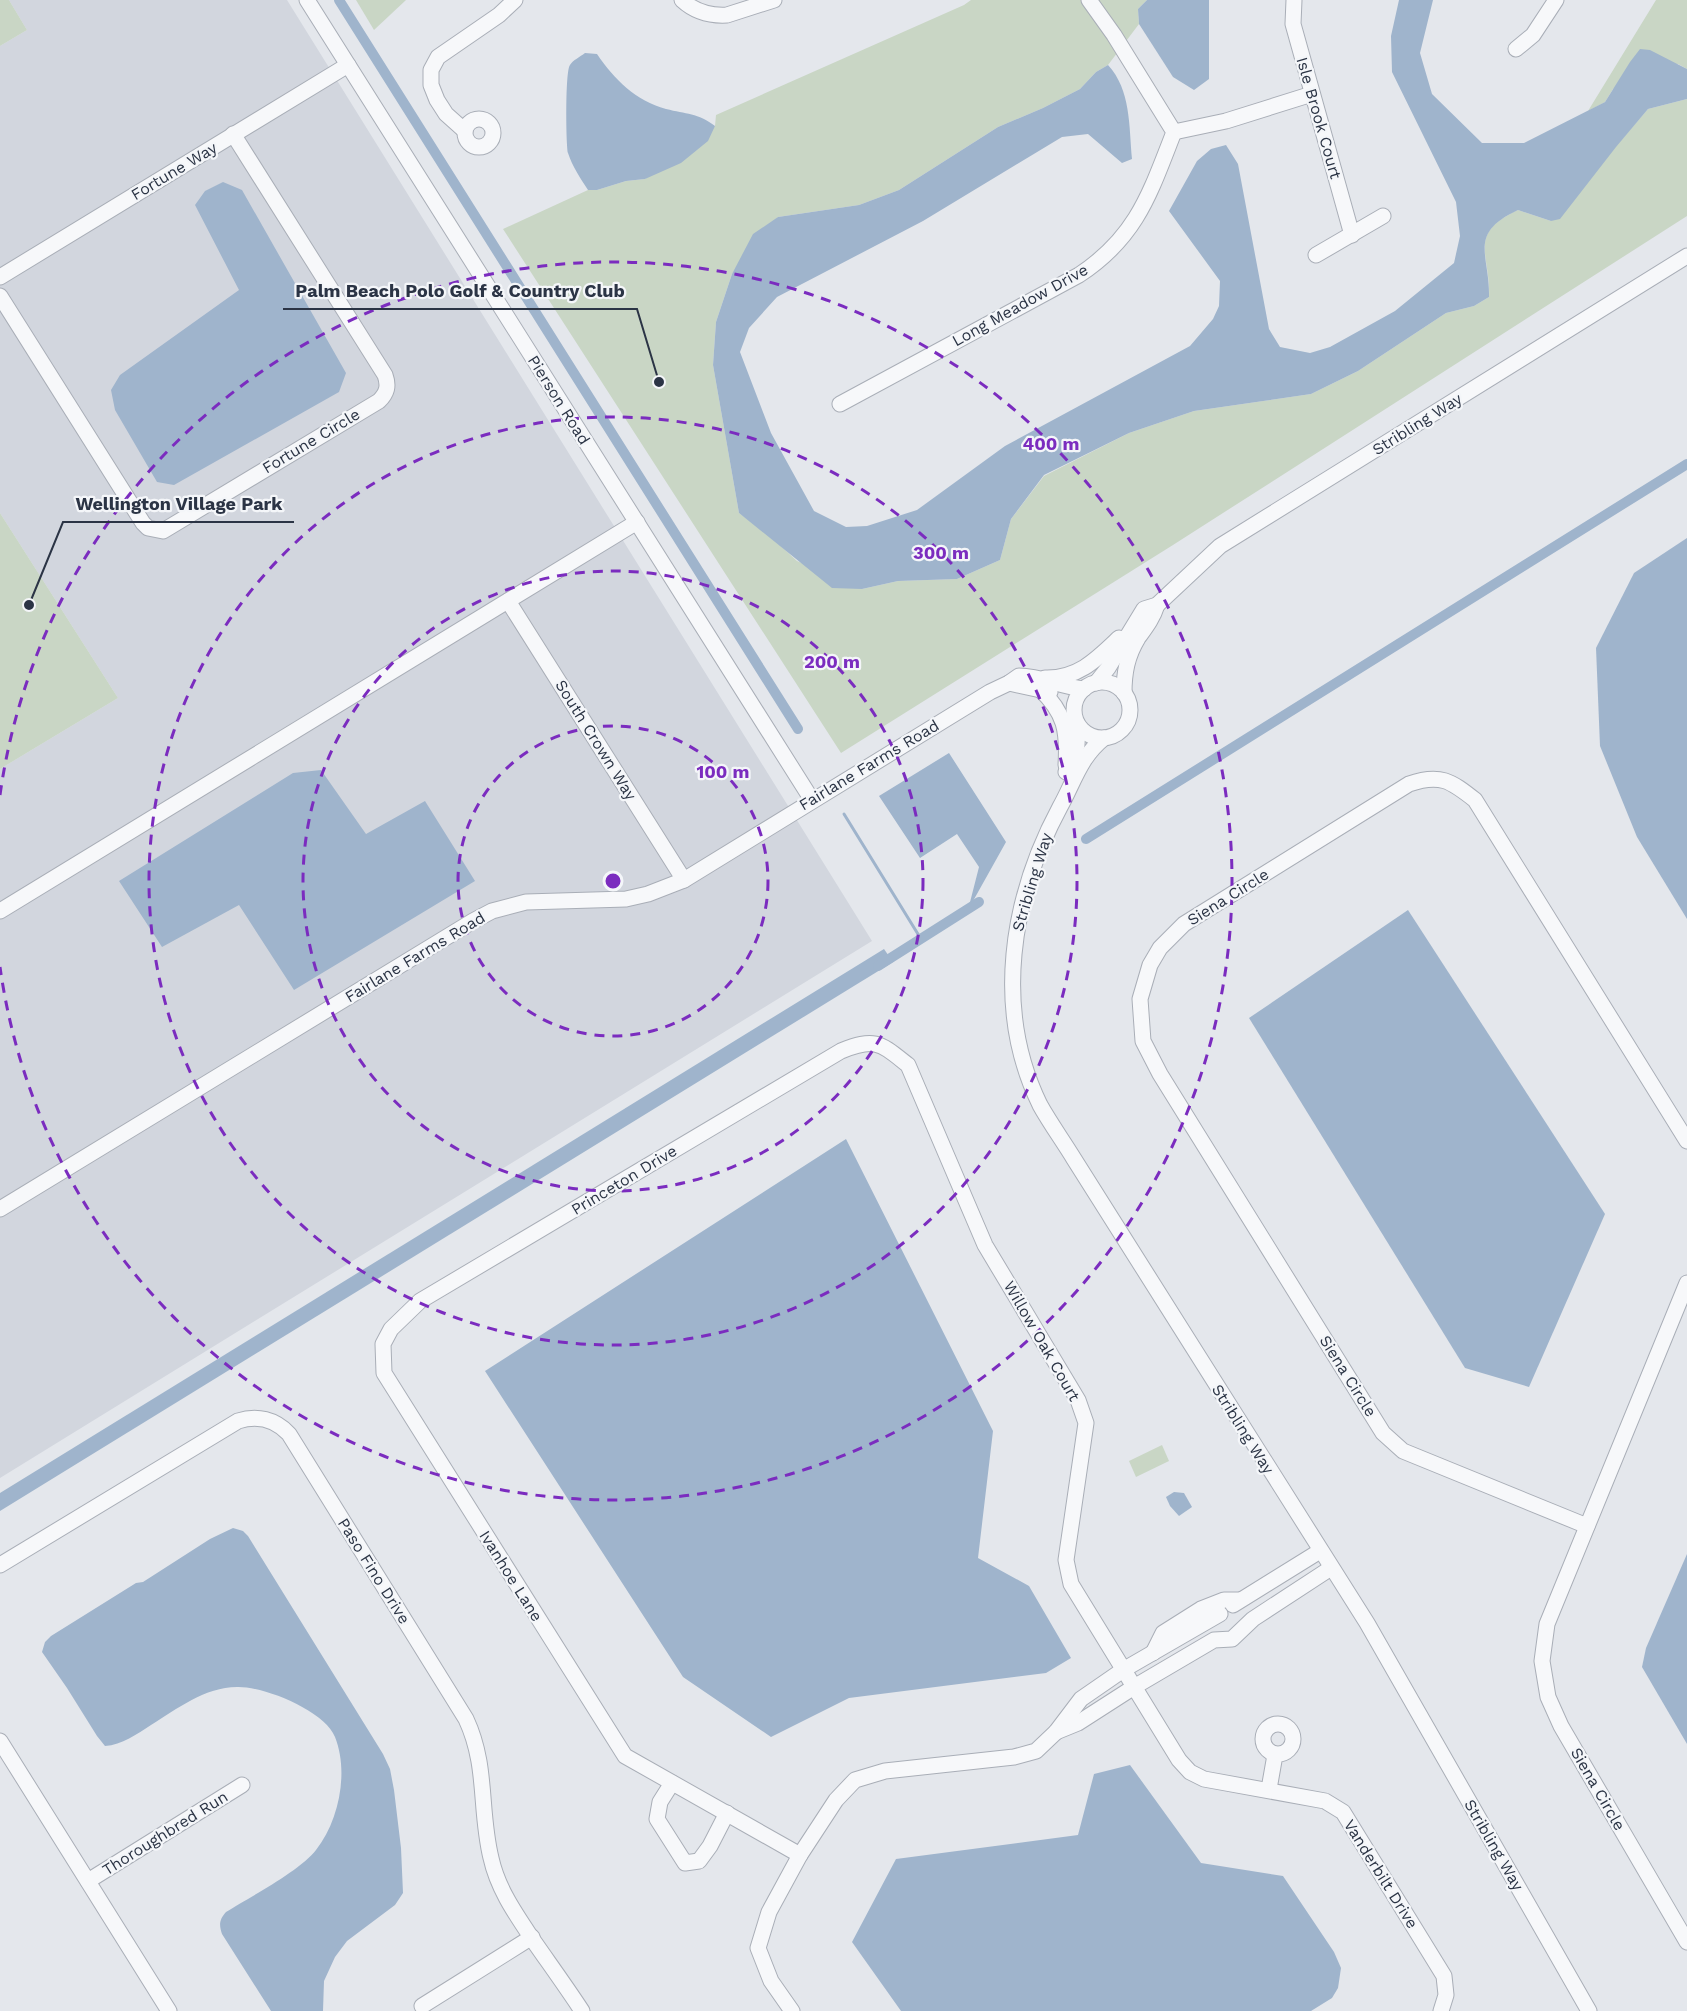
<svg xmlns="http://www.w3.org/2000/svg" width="1687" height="2011" viewBox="0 0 1687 2011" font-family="'Work Sans',sans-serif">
<rect width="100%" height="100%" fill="#e4e7ec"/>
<!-- built -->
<polygon fill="#d2d6de" points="9,0 287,0 872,941 0,1478 0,769 118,698 0,513 0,46 27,30"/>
<!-- green -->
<g fill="#c9d6c5">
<polygon points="0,0 9,0 27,30 0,46"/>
<polygon points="356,0 406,0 374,30"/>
<path d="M 971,0 L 1147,0 L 1138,9 L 1139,24 L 1108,65 L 1096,72 L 1080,89 L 1043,108 L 998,127 L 899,190 L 859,205 L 778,217 L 732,274 L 716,322 L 713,365 L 739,513 L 769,535 L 797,561 L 862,589 L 898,581 L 957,579 L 1000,560 L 1011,519 L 1044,476 L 1129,433 L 1194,411 L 1311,394 L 1358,371 L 1446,313 L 1474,306 L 1489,297 C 1491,254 1466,234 1518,210 L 1551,221 L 1648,109 L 1687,99 L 1687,216 L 1173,545 L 841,753 L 503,229 L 588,190 L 597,190 L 626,181 L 645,179 L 715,126 L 716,115 L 964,5 Z"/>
<polygon points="1656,0 1687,0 1687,69 1678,64 1613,89 1605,102 1588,111"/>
<polygon points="0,513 118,698 0,769"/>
<polygon points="1162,1445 1169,1461 1136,1477 1129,1461"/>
</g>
<!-- water -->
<g fill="#9fb4cc">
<polygon points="1147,0 1209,0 1209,79 1194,90 1173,77 1139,24 1138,9"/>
<path d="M 1399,0 L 1433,0 L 1420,53 L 1432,94 L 1482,143 L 1524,143 L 1605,102 L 1630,62 L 1640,49 L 1650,50 L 1687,69 L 1687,99 L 1648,109 L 1616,147 L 1560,219 L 1551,221 L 1518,210 C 1467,234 1490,254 1489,297 L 1474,306 L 1446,313 L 1358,371 L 1311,394 L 1194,411 L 1129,433 L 1044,475 L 1011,519 L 1000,560 L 957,579 L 898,581 L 862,589 L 832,588 L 739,513 L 713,365 L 716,322 L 732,274 L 753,234 L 778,217 L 859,205 L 899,190 L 998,127 L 1043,108 L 1080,89 L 1096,72 L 1108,65 C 1131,90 1129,126 1132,159 L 1122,163 L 1088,134 L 1062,137 L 923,221 L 777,297 L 749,328 L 740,352 L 771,433 L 814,511 L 846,527 L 867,526 L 917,510 L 1005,446 L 1190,346 L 1213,319 L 1219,306 L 1220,281 L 1169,211 L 1197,161 L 1211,149 L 1226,145 L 1238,164 L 1269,329 L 1280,347 L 1310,353 L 1330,347 L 1395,311 L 1454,263 L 1460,236 L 1456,202 L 1392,72 L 1391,36 Z"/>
<path d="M 585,53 L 597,54 C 614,79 636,101 666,109 C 686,114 698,113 715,126 L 708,141 L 681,163 L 645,179 L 626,181 L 597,190 L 588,190 C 581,179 572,166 568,153 C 566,143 565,71 570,65 C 573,60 580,57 585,53 Z"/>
<polygon points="223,182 242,190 346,373 339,392 174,485 157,482 115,410 111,390 120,375 239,290 195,205 205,191"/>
<polygon points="1687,538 1687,919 1637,837 1600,746 1596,648 1634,573"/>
<polygon points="949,753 1006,842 968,910 979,867 957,834 920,858 879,796"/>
<polygon points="321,770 366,834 425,801 475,881 294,990 239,905 162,947 119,881 293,773"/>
<polygon points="1408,910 1605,1214 1529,1387 1465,1368 1249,1018"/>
<polygon points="884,949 893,962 0,1511 0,1493"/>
<polygon points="846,1139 993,1431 978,1558 1029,1586 1071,1658 1046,1673 849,1698 771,1737 683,1677 485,1371"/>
<polygon points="1174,1492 1184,1493 1192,1507 1179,1516 1170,1506 1166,1497"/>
<path d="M 233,1528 L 243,1531 L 248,1536 L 383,1754 L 390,1769 L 394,1790 L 401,1848 L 403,1893 L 395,1905 L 347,1941 L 335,1957 L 324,1981 L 323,2011 L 271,2011 L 222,1934 C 219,1925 219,1920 226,1912 C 250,1897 300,1871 316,1850 C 339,1821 349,1772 335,1737 C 325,1711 264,1686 237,1687 C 205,1687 177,1709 151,1725 C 137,1734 122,1745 105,1746 L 97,1736 L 67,1688 L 42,1652 L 45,1642 L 51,1636 L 136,1583 L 143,1582 L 210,1539 Z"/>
<polygon points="1687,1554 1687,1744 1642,1667 1646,1648"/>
<polygon points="1130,1765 1201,1863 1283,1876 1334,1952 1341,1968 1338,1988 1332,1998 1311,2011 901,2011 852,1942 896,1859 1078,1835 1094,1774"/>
</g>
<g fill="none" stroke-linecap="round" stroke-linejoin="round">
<!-- stream -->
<polyline stroke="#9fb4cc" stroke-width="3" points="844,814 921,939"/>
<!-- canal -->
<g stroke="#9fb4cc" stroke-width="10">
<polyline points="339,0 798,729"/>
<polyline points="1086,839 1687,464"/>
<polyline points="878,966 979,902"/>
</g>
<defs>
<g id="minor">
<polyline points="307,0 812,800"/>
<path d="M 682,0 C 695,12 710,16 727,15 L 774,0"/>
<polyline points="1294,0 1293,24 1352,235"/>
<polyline points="1516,49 1533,35 1556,0"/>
<circle cx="479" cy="133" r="14"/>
<polyline points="465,131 446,114 437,100 431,85 431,70 438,57 499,15 515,0"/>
<polyline points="1174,132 1226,121 1312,94"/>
<polyline points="1316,255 1383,216"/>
<polyline points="0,277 348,65"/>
<path d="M 0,296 L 143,523 L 148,528 L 163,531 L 379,401 C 387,393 389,386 385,375 L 233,134"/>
<path d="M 840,404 L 1079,275 C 1137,237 1150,193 1174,132 L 1114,35 L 1089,0"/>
<polyline points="508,601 684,880"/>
<path d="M 1045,678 C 1078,679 1097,659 1119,638"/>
<circle cx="1102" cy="710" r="28"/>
<polyline points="1009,683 1050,692"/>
<polyline points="1096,683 1108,668 1144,609 1157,605 1220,546 1687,256"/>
<path d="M 1040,689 C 1065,713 1068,731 1066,765"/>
<path d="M 1124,693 C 1124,673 1127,656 1138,638 C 1146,627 1153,618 1157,605"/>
<path d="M 1104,738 C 1080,757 1074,782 1060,807 C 1011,898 993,1009 1040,1105 C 1050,1123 1063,1141 1074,1159 L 1367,1623 L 1589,2011"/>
<polyline points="1066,772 1077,745 1078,725"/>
<polyline points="0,911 637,522"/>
<path d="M 0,1209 L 473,921 L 492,911 L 526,902 L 626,899 L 648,894 L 684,880 L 990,692 L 1009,683 L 1019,676 C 1042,676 1061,687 1084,689"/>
<polyline points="1687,1283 1547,1624 1542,1661 1548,1697 1561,1726 1687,1942"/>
<path d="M 1587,1526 L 1403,1451 L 1383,1433 L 1160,1074 L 1143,1041 L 1140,999 L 1150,965 L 1160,948 L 1184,924 L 1409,784 C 1440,773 1451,781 1475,800 L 1687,1141"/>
<path d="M 0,1565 L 238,1421 C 257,1415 275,1419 289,1434 L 466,1719 C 488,1766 479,1809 491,1858 C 498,1890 517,1916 535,1943 C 551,1966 567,1988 582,2011"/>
<polyline points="1233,1605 1320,1551"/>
<polyline points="1153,1653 1163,1633 1201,1609 1224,1600 1240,1600"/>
<circle cx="1278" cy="1739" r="15"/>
<polyline points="1056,1732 1078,1723 1134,1687 1214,1640 1232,1639 1253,1619 1331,1568"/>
<polyline points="0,1741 169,2011"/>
<polyline points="672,1783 660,1802 657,1819 685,1863 699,1861 710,1846 727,1813"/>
<polyline points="1269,1789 1275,1755"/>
<path d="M 800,1855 L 625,1756 L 384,1373 L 383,1344 L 391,1329 L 420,1301 L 841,1051 C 876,1037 880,1043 908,1065 L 985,1245 L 1078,1400 L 1086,1423 L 1066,1560 L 1071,1584 L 1179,1760 L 1190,1772 L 1204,1779 L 1325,1801 L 1343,1812 L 1444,1976 L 1446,1995 L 1441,2011"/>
<polyline points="88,1881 242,1785"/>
<polyline points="422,2006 532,1937"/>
<polyline points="792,2011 771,1981 758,1948 769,1912 800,1855 836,1800 855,1780 885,1771 1014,1757 1036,1751 1056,1732 1081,1699 1123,1670 1220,1614"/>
</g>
</defs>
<!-- minor casing -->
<use href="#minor" stroke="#a9aeb7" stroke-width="17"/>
<!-- minor -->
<use href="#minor" stroke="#f7f8fa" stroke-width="15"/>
</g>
<!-- distance rings -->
<g fill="none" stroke="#7b2cbf" stroke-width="3" stroke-dasharray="10 8">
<circle cx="613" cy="881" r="155"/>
<circle cx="613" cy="881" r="310"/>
<circle cx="613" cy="881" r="464"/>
<path d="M0 795A619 619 0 1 1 0 967"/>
</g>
<g text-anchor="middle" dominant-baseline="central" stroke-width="4.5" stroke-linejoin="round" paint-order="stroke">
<!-- street labels -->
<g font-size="16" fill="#2b3445" stroke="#f4f6f9">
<text transform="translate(1319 118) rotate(74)">Isle Brook Court</text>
<text transform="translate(174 171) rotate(-31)">Fortune Way</text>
<text transform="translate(1020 305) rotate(-29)">Long Meadow Drive</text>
<text transform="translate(559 400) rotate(58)">Pierson Road</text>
<text transform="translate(1417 424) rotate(-32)">Stribling Way</text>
<text transform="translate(311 441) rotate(-31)">Fortune Circle</text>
<text transform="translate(596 740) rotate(58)">South Crown Way</text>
<text transform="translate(869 765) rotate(-31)">Fairlane Farms Road</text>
<text transform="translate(1032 882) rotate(-73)">Stribling Way</text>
<text transform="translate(1228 897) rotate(-32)">Siena Circle</text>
<text transform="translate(415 957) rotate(-31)">Fairlane Farms Road</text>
<text transform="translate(624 1180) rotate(-31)">Princeton Drive</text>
<text transform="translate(1042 1341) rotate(60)">Willow Oak Court</text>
<text transform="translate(1348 1376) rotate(58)">Siena Circle</text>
<text transform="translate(1243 1429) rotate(58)">Stribling Way</text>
<text transform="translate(374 1571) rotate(58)">Paso Fino Drive</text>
<text transform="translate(511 1576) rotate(58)">Ivanhoe Lane</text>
<text transform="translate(1598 1789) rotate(60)">Siena Circle</text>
<text transform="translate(165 1833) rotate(-32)">Thoroughbred Run</text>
<text transform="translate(1494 1845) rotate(60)">Stribling Way</text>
<text transform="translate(1381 1874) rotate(58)">Vanderbilt Drive</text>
</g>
</g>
<circle cx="613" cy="881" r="9" fill="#7b2cbf" stroke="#f4f6f9" stroke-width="3"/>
<g font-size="18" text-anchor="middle" font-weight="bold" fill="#7b2cbf" stroke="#f4f6f9" stroke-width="4.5" stroke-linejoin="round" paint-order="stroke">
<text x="1051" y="450">400 m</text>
<text x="941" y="559">300 m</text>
<text x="832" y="668">200 m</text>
<text x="723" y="778">100 m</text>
</g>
<!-- callouts -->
<path fill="none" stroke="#2b3445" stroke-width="2" d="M659 382L637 309H283M29 605L63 522H294"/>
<g fill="#2b3445" stroke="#f4f6f9" stroke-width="2">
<circle cx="659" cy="382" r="6"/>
<circle cx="29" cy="605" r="6"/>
</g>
<g font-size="18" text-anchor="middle" font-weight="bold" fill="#2b3445" stroke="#f4f6f9" stroke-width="4.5" stroke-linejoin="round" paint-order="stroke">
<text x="460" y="297">Palm Beach Polo Golf &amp; Country Club</text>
<text x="179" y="510">Wellington Village Park</text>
</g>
</svg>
